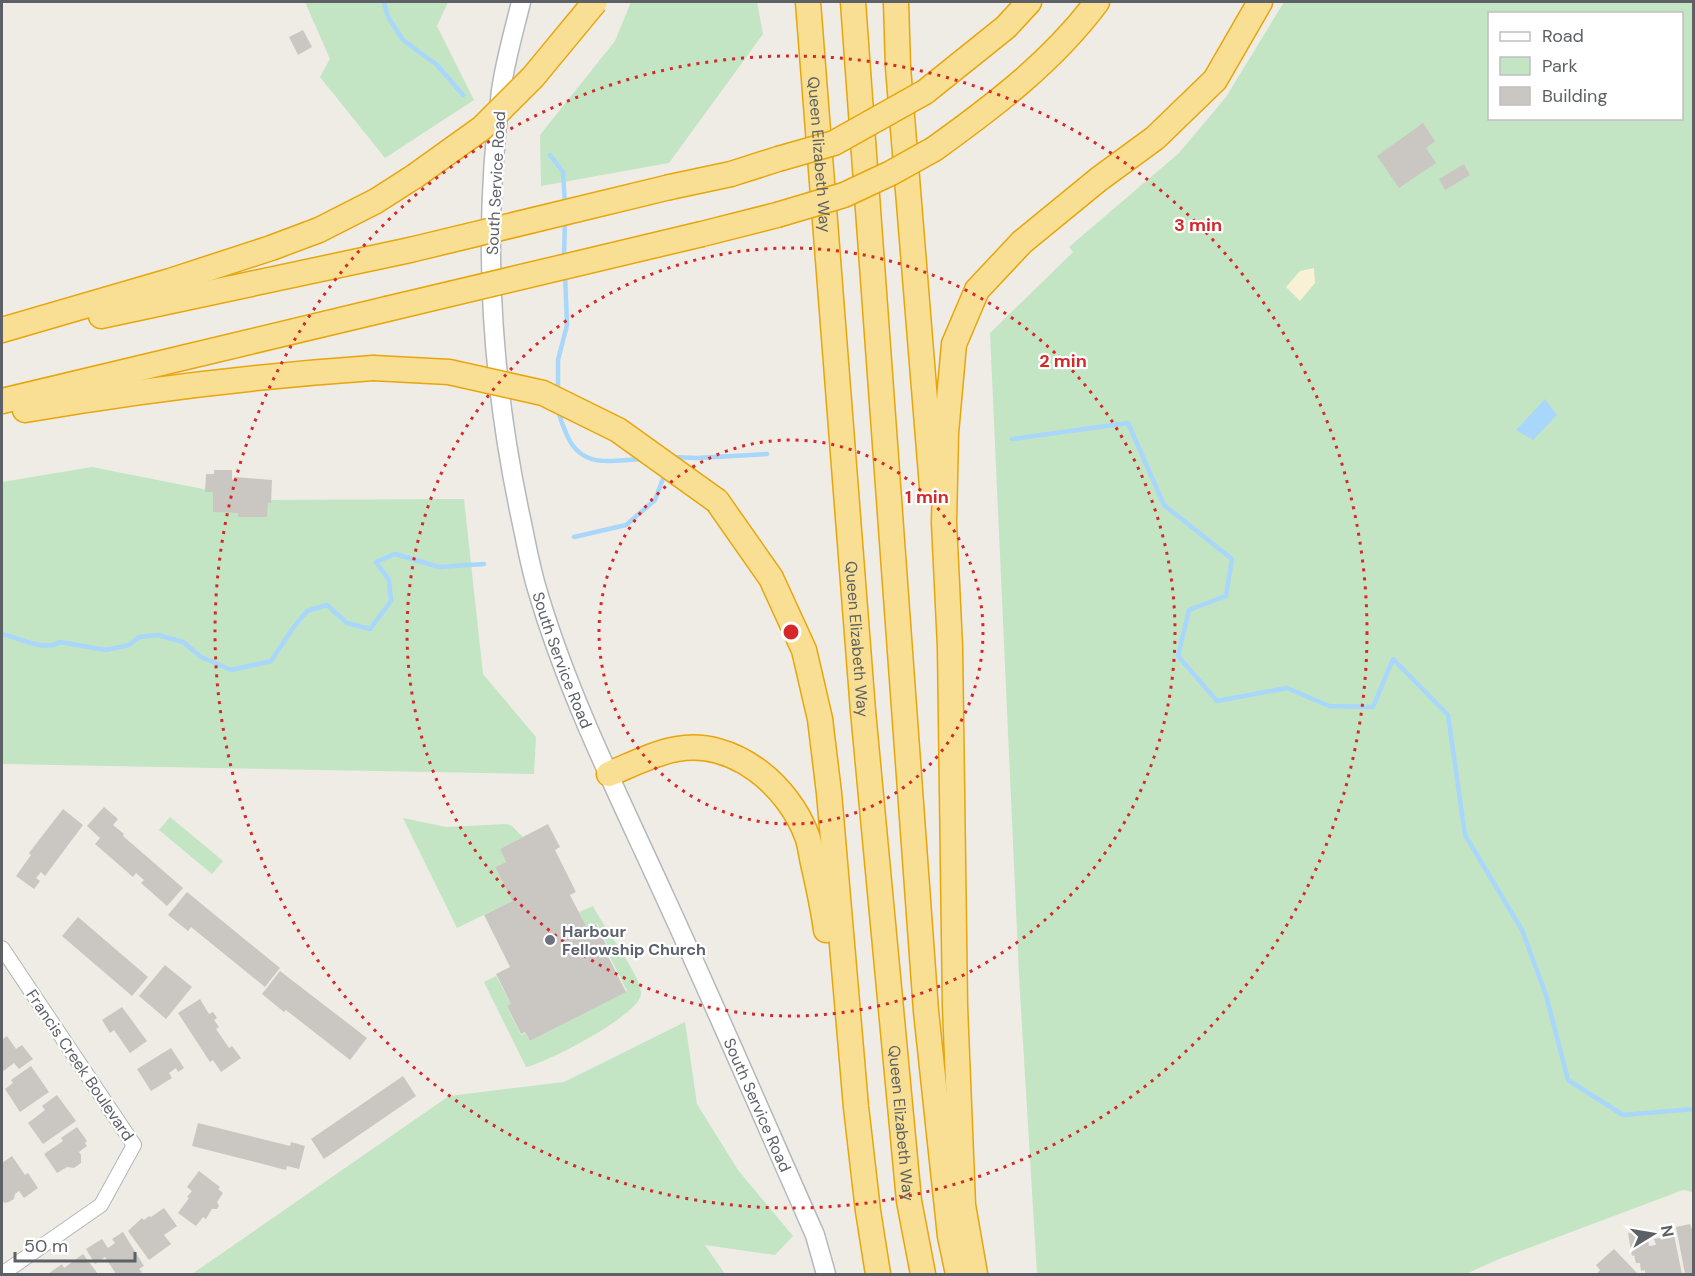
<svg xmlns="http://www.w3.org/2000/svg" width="1695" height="1276" viewBox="0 0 1695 1276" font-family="'DM Sans',sans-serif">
<rect width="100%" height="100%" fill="#eeece5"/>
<!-- green -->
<g fill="#c3e5c3" fill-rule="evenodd">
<polygon points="305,2 448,2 437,26 474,100 385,158 320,77 330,59"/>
<polygon points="631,2 757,2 763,34 669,163 541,186 540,135 615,41"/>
<path d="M 1284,2 L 1693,2 L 1693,1192 L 1683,1190 L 1499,1259 L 1466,1274 L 1037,1274 L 1019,976 L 990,333 L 1073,252 L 1069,247 L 1179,153 L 1226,97 ZM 1490,14 L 1682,14 L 1682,118 L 1490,118 Z"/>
<polygon points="92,467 258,500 464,499 483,674 536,737 534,774 2,764 2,482"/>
<polygon points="170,817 223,861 212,874 159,830"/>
<polygon points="403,818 446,827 506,824 512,826 523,837 500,849 506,862 495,867 512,901 457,928"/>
<path d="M 593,906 C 602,925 642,976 641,994 C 640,1015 546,1063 526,1067 L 484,982 L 496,976 L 511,1004 L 507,1007 L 521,1035 L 525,1033 L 530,1041 L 627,991 L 608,953 L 611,952 L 597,923 L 586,928 L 579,912 Z"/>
<polygon points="685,1022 697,1104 738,1170 793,1236 775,1255 705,1245 725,1274 192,1274 449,1096 564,1082"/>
</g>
<!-- sand -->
<polygon fill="#f9f1d6" points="1314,268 1315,283 1300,301 1286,287 1300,271"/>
<!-- water -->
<polygon fill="#a9d6fb" points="1545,399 1557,415 1533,440 1516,430"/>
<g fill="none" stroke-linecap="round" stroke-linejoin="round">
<!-- stream -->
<g stroke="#a9d6fb" stroke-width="4.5">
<polyline points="384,2 388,17 403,40 437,65 463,95"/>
<polyline points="550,155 563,172 565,205"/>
<polyline points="564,259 565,219"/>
<polyline points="558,393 558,360 567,325 565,273"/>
<path d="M 559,410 C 559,418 563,425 566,433 C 581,470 610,460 643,459"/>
<polyline points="1012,439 1128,423 1164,505 1232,559 1226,596 1189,610 1178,656 1217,701 1287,688 1329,706 1373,707 1393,659 1448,715 1465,835 1522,930 1546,995 1568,1080 1623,1115 1694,1109"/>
<polyline points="671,457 697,458 767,454"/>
<polyline points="574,537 626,525 655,500 665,473"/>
<path d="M 2,634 C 19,638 44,652 60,642 L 106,650 L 129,645 L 139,637 L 158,635 L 183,642 L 201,657 L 231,670 L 271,661 L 293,628 L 307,611 L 327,605 L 347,623 L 370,629 L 391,601 L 389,580 L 376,562 L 395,554 L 439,567 L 484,564"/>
</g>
</g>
<!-- building -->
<g fill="#cac7c2">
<polygon points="303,30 312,47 298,55 289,37"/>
<polygon points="1423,123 1435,141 1426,148 1436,163 1399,188 1377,156"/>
<polygon points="1464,164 1470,175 1445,190 1439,179"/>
<polygon points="214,470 232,470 232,479 234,480 234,477 272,480 271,503 268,503 267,517 238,517 238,513 213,512 213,492 205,492 206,474 214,474"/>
<polygon points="104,807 118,819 113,825 124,834 123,836 183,888 167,906 141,883 144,880 136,873 133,877 95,844 100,838 87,826"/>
<polygon points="63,809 83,825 45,876 41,872 36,878 40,881 34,889 16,876 31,855 29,853"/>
<polygon points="548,824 560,847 555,850 576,892 570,895 587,928 596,924 610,952 607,954 626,992 530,1041 525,1032 521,1034 507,1006 511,1004 496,974 510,967 484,915 512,901 495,867 506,862 500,849"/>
<polygon points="187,892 280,968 265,987 191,927 188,931 168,915"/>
<polygon points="78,917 148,977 132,996 62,936"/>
<polygon points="165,965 192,987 166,1019 139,996"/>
<polygon points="280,971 367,1038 350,1060 286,1010 284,1012 262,994"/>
<polygon points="200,999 209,1014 213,1012 217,1018 214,1020 219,1027 216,1029 229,1048 232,1046 241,1058 221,1072 213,1060 210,1062 178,1013"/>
<polygon points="122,1007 147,1041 130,1053 114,1030 110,1033 102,1020"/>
<polygon points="7,1036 16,1049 22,1045 33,1059 19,1069 14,1063 2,1072 2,1040"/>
<polygon points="171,1048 184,1068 178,1072 176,1068 169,1073 172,1078 151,1091 137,1069"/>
<polygon points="31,1066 49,1092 20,1112 5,1089 13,1083 11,1080"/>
<polygon points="403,1076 416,1096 324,1159 311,1139"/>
<polygon points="57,1095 76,1121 43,1144 28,1123 45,1110 42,1106"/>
<polygon points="198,1123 290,1146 291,1142 305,1146 299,1169 287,1166 286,1170 192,1146"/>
<polygon points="77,1127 87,1141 85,1143 87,1146 79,1152 81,1155 81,1163 74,1168 67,1167 57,1173 44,1154 63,1141 61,1138"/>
<polygon points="12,1156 25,1175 28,1173 38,1188 24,1198 19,1191 15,1194 14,1199 9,1202 4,1203 2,1199 2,1163"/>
<polygon points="199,1171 220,1187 218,1189 223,1193 217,1202 219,1206 217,1209 212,1209 206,1219 203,1217 196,1226 178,1213 189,1198 187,1197 192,1191 187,1187"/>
<polygon points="164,1208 177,1226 164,1235 171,1244 149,1260 128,1231 142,1218 144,1220 149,1216 151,1217"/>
<polygon points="1690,1224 1694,1234 1694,1274 1685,1274 1676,1227"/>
<polygon points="1641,1231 1643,1240 1648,1239 1649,1246 1656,1245 1654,1239 1674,1235 1682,1274 1645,1274 1645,1270 1641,1271 1640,1263 1636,1263 1634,1255 1632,1256 1628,1233"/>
<polygon points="123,1232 144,1266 139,1269 142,1272 138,1274 116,1274 105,1257 95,1264 86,1249 102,1239 108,1248 115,1243 112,1239"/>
<polygon points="1614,1249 1638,1274 1597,1274 1600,1270 1596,1265"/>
<polygon points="83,1254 98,1274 48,1274 62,1264 64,1268"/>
</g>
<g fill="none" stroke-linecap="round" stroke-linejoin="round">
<defs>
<polyline id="minor" points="2,948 134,1145 101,1205 2,1274"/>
<g id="secondary">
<path id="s1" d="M 521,2 C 514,31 505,61 501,91 C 482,233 491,379 521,519 C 526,542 530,566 537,589 C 568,695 618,794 664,895 C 716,1008 765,1122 815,1235 L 826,1274"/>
</g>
<g id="motorway">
<path id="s2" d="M 808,2 L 863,711 L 909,1201 L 923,1274"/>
<polyline points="853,2 926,1011 950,1236 958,1274"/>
<polyline points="896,2 898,67 932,487"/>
<polyline points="925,92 1006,27 1029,2"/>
<path d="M 934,149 C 994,106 1053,61 1097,2"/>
<polyline points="670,187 731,174 778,159"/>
<polyline points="702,234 777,215"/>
<polyline points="101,316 410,250"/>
<polyline points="2,330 170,281 271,248 319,230 376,201 415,176"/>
<polyline points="2,401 387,309"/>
<path d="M 25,410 C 140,390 257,376 373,368"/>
<polyline points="717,501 771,578 804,650 820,719 829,793 856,1107 868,1211 878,1274"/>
<path d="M 609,774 C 631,765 654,753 677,749 C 734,739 788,785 807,836 C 810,844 811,854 813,863 C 818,885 823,907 826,930"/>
<polyline points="975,1274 963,1205 955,1006 950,647 944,523 946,433 954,344 977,290 1022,242 1099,179 1155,138 1215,80 1260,2"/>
</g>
</defs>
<!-- minor casing -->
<use href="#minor" stroke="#b2b5b9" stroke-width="16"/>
<!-- secondary casing -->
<use href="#secondary" stroke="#b4b7bc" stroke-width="21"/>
<!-- motorway casing -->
<use href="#motorway" stroke="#e8a50c" stroke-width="27"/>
<!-- minor -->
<use href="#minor" stroke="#fff" stroke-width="14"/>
<!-- secondary -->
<use href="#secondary" stroke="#fff" stroke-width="18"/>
<!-- motorway -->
<use href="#motorway" stroke="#f8df93" stroke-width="24"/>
<defs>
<g id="motorway-bridge">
<polyline points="778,159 834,143 925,92"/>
<polyline points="415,176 482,128 533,77 595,2"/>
<polyline points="777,215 844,195 891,173 934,149"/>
<polyline points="410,250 670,187"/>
<polyline points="387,309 702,234"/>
<polyline points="373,368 449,372 543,393 618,430 717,501"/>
</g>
</defs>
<!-- motorway-bridge casing -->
<use href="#motorway-bridge" stroke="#e8a50c" stroke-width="27" stroke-linecap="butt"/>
<!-- motorway-bridge -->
<use href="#motorway-bridge" stroke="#f8df93" stroke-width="24"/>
</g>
<!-- distance rings -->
<g fill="none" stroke="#d62828" stroke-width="3" stroke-dasharray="3 6">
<circle cx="791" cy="632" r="192"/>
<circle cx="791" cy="632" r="384"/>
<circle cx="791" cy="632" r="576"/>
</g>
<!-- markers -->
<circle fill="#6b7280" stroke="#fff" stroke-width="2" cx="550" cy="940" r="6"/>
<g text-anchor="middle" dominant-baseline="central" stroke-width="4.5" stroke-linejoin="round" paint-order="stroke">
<!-- street labels -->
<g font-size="16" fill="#5d6065" stroke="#fff">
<text stroke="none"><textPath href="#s2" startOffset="153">Queen Elizabeth Way</textPath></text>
<text transform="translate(496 183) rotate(-87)">South Service Road</text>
<text stroke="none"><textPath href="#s2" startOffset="639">Queen Elizabeth Way</textPath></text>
<text stroke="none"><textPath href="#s1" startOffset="669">South Service Road</textPath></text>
<text transform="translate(80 1065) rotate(56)">Francis Creek Boulevard</text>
<text stroke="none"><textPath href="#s1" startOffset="1155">South Service Road</textPath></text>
<text stroke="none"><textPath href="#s2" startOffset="1125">Queen Elizabeth Way</textPath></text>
</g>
<!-- worship labels -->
<g font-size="16" font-weight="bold" fill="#5b616d" stroke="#fff" text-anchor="start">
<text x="562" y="931">Harbour<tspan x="562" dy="18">Fellowship Church</tspan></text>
</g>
</g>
<circle cx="791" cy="632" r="9" fill="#d62828" stroke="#fff" stroke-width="3"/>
<g font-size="18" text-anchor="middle" font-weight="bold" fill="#d62828" stroke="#fff" stroke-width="4.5" stroke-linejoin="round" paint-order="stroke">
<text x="1198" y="231">3 min</text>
<text x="1063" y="367">2 min</text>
<text x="927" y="503">1 min</text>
</g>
<!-- border -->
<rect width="1695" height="1276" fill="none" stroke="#5d6065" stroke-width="6"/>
<!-- legend -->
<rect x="1488" y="12" width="195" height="108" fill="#ffffff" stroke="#bebfc1" stroke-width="1.5"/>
<rect x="1500" y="32" width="30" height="9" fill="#ffffff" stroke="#bebfc1" stroke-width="1.5"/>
<text x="1542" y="42" font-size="18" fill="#5d6065">Road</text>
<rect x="1500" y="57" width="30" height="18" fill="#c3e5c3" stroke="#bebfc1" stroke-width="1.5"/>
<text x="1542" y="72" font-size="18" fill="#5d6065">Park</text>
<rect x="1500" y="87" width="30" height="18" fill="#cac7c2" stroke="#bebfc1" stroke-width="1.5"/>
<text x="1542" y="102" font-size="18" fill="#5d6065">Building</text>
<!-- north arrow -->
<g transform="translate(1653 1234) rotate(79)" stroke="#ffffff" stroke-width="4.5" paint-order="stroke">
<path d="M0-4.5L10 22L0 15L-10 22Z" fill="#5d6065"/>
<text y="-9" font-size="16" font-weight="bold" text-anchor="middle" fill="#5d6065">N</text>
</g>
<!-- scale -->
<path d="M15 1252v9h120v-9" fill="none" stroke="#5d6065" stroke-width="3"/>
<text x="24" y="1252" font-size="18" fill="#5d6065" stroke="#ffffff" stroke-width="4.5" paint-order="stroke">50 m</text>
</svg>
